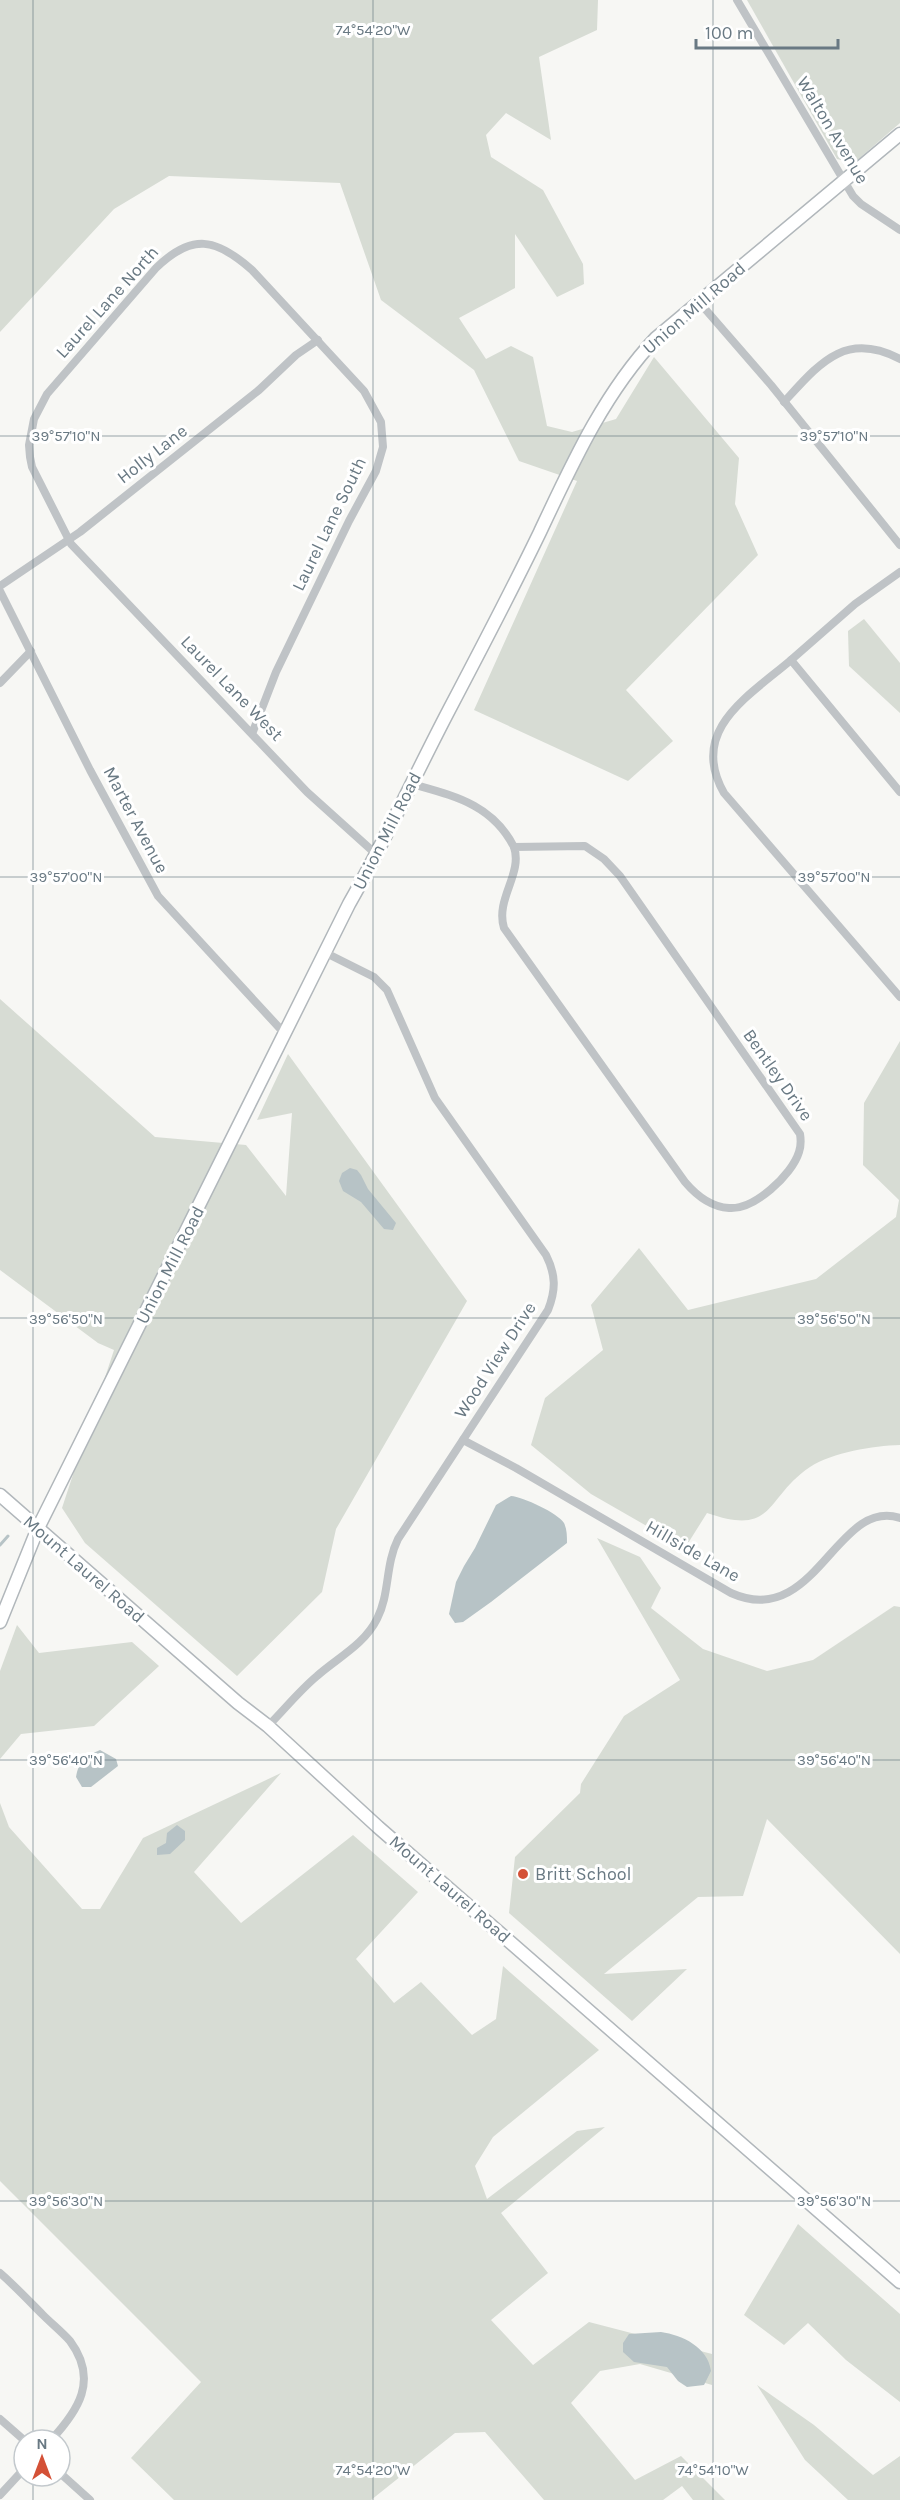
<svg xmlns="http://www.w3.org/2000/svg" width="900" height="2500" viewBox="0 0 900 2500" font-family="Karla,sans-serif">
<rect width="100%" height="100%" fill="#f7f7f4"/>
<!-- green -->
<g fill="#d7dcd4">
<polygon points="0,0 598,0 597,30 539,57 551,140 506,113 486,135 491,157 543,190 583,264 584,284 557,297 515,234 515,288 459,318 486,359 511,346 533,357 547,426 572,432 616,419 654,357 739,458 735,504 758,555 626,690 673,741 628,781 474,710 577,481 519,461 474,370 381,300 340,183 169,176 114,209 0,332"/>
<polygon points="747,0 900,0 900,123 854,163 837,159"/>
<polygon points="864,619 900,663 900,713 849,666 848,631"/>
<polygon points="0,999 155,1137 246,1145 286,1196 292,1113 257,1120 288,1054 467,1301 336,1529 322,1592 237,1676 85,1543 62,1508 114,1350 98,1343 0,1270"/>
<path d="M 900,1041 L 900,1445 C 873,1446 833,1452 810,1467 C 764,1498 776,1537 707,1513 L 685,1548 L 591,1494 L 531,1445 L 545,1398 L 603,1350 L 591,1305 L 639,1248 L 688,1310 L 816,1279 L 896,1217 L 899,1200 L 863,1165 L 864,1103 Z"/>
<polygon points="597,1538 640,1557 661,1588 651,1608 703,1649 767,1671 813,1660 894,1606 900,1607 900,1954 767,1819 743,1896 698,1897 604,1974 687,1969 632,2021 509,1913 515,1857 580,1793 581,1784 624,1716 680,1680"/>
<polygon points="17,1625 39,1653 132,1642 159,1666 94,1726 21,1734 0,1759 0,1671"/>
<polygon points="281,1773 194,1872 241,1923 353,1835 418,1892 356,1959 394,2003 421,1982 472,2035 496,2019 503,1966 599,2050 493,2137 475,2166 487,2199 577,2131 605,2127 501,2213 548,2273 491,2320 533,2365 589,2322 712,2354 712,2385 640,2364 600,2371 571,2403 635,2480 681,2456 725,2500 693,2500 682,2486 663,2500 544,2500 485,2432 455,2433 371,2500 174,2500 131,2458 201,2382 0,2181 0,1803 9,1827 82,1909 100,1909 143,1838"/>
<polygon points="798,2224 900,2314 900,2402 846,2360 808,2323 784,2345 744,2315"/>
<polygon points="757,2385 814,2425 873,2475 900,2456 900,2500 848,2500 805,2460"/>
</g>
<!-- water -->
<g fill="#b7c3c6">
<polygon points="350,1168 357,1170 361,1175 368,1189 396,1223 393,1230 384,1229 361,1202 343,1191 339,1181 342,1173"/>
<path d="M 511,1496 C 523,1497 558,1513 564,1523 C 567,1529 567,1536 567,1543 L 491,1602 L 463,1622 L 455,1623 L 449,1614 L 456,1582 L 464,1566 L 475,1548 L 496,1505 Z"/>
<path d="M 100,1750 L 116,1759 L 118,1766 L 91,1787 L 82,1787 L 76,1777 C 78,1762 86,1756 100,1750 Z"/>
<polygon points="177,1825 185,1831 185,1840 170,1854 157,1855 157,1848 166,1843 167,1833"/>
<path d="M 661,2332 C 682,2335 708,2347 711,2371 L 704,2385 L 687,2387 L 678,2381 L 667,2367 L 634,2362 L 623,2352 L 623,2343 L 629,2334 Z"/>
</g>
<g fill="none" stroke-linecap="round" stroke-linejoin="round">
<!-- stream -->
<polyline stroke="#b7c3c6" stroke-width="3" points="0,1545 8,1536"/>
<defs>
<g id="secondary">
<polyline points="0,1495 238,1703 268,1726 378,1827 900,2282"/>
<path d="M 0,1622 L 38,1528 L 349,904 C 385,841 415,775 449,710 C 480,651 511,592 540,532 C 572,464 604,393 656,338 L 900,134"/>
</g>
</defs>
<!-- secondary casing -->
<use href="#secondary" stroke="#b1b7bb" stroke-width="15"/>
<!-- street -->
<g stroke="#bfc3c6" stroke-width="8">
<polyline points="737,0 853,196 861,204 900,230"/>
<polyline points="699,302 771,385 900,545"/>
<path d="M 784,402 C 819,364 845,330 900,359"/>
<polyline points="0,586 80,532 259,390 296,355 318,340"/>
<polyline points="0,591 90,770 158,896 285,1034"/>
<polyline points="791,660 855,604 900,572"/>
<polyline points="0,683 31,651"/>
<path d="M 252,734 L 276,672 L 349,521 L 376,471 L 383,447 L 381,422 L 364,391 L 252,270 C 216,238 192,233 156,268 L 47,394 L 34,419 L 29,445 L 30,457 L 32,467 L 71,544 L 307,792 L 377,855"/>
<path d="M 412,784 C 454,796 492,804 514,847"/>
<path d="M 900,792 L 791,660 C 749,696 688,730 724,793 L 900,997"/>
<path d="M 585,846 L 604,859 L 620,876 L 800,1134 C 801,1140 801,1146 799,1152 C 792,1175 754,1210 729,1208 C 711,1207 696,1195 685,1182 L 504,928 C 495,899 523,874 514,847 Z"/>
<path d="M 463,1440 L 516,1468 L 731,1593 C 816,1631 836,1497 900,1518"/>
<path d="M 268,1726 C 284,1710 299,1691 317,1676 C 337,1658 364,1645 377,1619 C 390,1594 385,1565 398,1539 L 548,1310 C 556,1290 556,1275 546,1255 L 435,1098 L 387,990 L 374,977 L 326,953"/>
<path d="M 0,2273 C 15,2286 29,2301 43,2315 C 52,2324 62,2332 70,2341 C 99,2380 78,2411 51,2440"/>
<polyline points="0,2419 24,2440"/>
<polyline points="60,2473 90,2500"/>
<polyline points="0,2495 24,2469"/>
</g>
<!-- secondary -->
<use href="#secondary" stroke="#fff" stroke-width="12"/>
</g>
<!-- ticks -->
<path fill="none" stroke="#697983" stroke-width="1.5" stroke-opacity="0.45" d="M 33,0 L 33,2440M 373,0 L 373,2500M 713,0 L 713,2500M 0,436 L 900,436M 0,877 L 900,877M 0,1318 L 900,1318M 0,1760 L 900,1760M 0,2201 L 900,2201M 33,2476 L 33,2500"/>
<!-- markers -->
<circle fill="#d45137" stroke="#fff" stroke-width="2" cx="523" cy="1874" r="6"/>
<g text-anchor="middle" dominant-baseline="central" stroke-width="6" stroke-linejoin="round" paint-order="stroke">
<!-- street labels -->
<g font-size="18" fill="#697983" stroke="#fff">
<text transform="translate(833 130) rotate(59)">Walton Avenue</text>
<text transform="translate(107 302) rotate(-48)">Laurel Lane North</text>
<text transform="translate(694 308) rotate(-41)">Union Mill Road</text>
<text transform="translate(152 454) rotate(-38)">Holly Lane</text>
<text transform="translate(329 524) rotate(-64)">Laurel Lane South</text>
<text transform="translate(232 688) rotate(46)">Laurel Lane West</text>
<text transform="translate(136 820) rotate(62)">Marter Avenue</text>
<text transform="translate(387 831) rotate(-63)">Union Mill Road</text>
<text transform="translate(778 1075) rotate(55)">Bentley Drive</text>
<text transform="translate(170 1265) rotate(-63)">Union Mill Road</text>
<text transform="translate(495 1360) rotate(-57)">Wood View Drive</text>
<text transform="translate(693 1551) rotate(30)">Hillside Lane</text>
<text transform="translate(84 1569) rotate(41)">Mount Laurel Road</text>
<text transform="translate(450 1889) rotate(41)">Mount Laurel Road</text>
</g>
<!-- poi labels -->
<g font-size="18" fill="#697983" stroke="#fff" text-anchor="start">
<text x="535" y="1874">Britt School</text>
</g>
</g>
<g font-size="15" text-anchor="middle" fill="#697983" stroke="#fff" stroke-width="6" stroke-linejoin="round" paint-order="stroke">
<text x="373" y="35">74°54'20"W</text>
<text x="66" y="441">39°57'10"N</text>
<text x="834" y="441">39°57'10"N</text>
<text x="66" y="882">39°57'00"N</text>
<text x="834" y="882">39°57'00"N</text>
<text x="66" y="1324">39°56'50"N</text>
<text x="834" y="1324">39°56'50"N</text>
<text x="66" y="1765">39°56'40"N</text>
<text x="834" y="1765">39°56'40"N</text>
<text x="66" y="2206">39°56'30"N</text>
<text x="834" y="2206">39°56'30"N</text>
<text x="373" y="2475">74°54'20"W</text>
<text x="713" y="2475">74°54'10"W</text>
</g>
<!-- north arrow -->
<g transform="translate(42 2458)"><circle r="28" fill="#ffffff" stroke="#c3c9cd" stroke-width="1.5"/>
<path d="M0-4.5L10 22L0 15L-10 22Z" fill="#d45137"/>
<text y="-9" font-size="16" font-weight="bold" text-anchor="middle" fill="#697983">N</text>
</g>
<!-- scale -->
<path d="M696 39v9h142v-9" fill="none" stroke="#697983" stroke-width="3"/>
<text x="705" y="39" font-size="18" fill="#697983" stroke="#ffffff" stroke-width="4.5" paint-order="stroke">100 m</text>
</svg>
